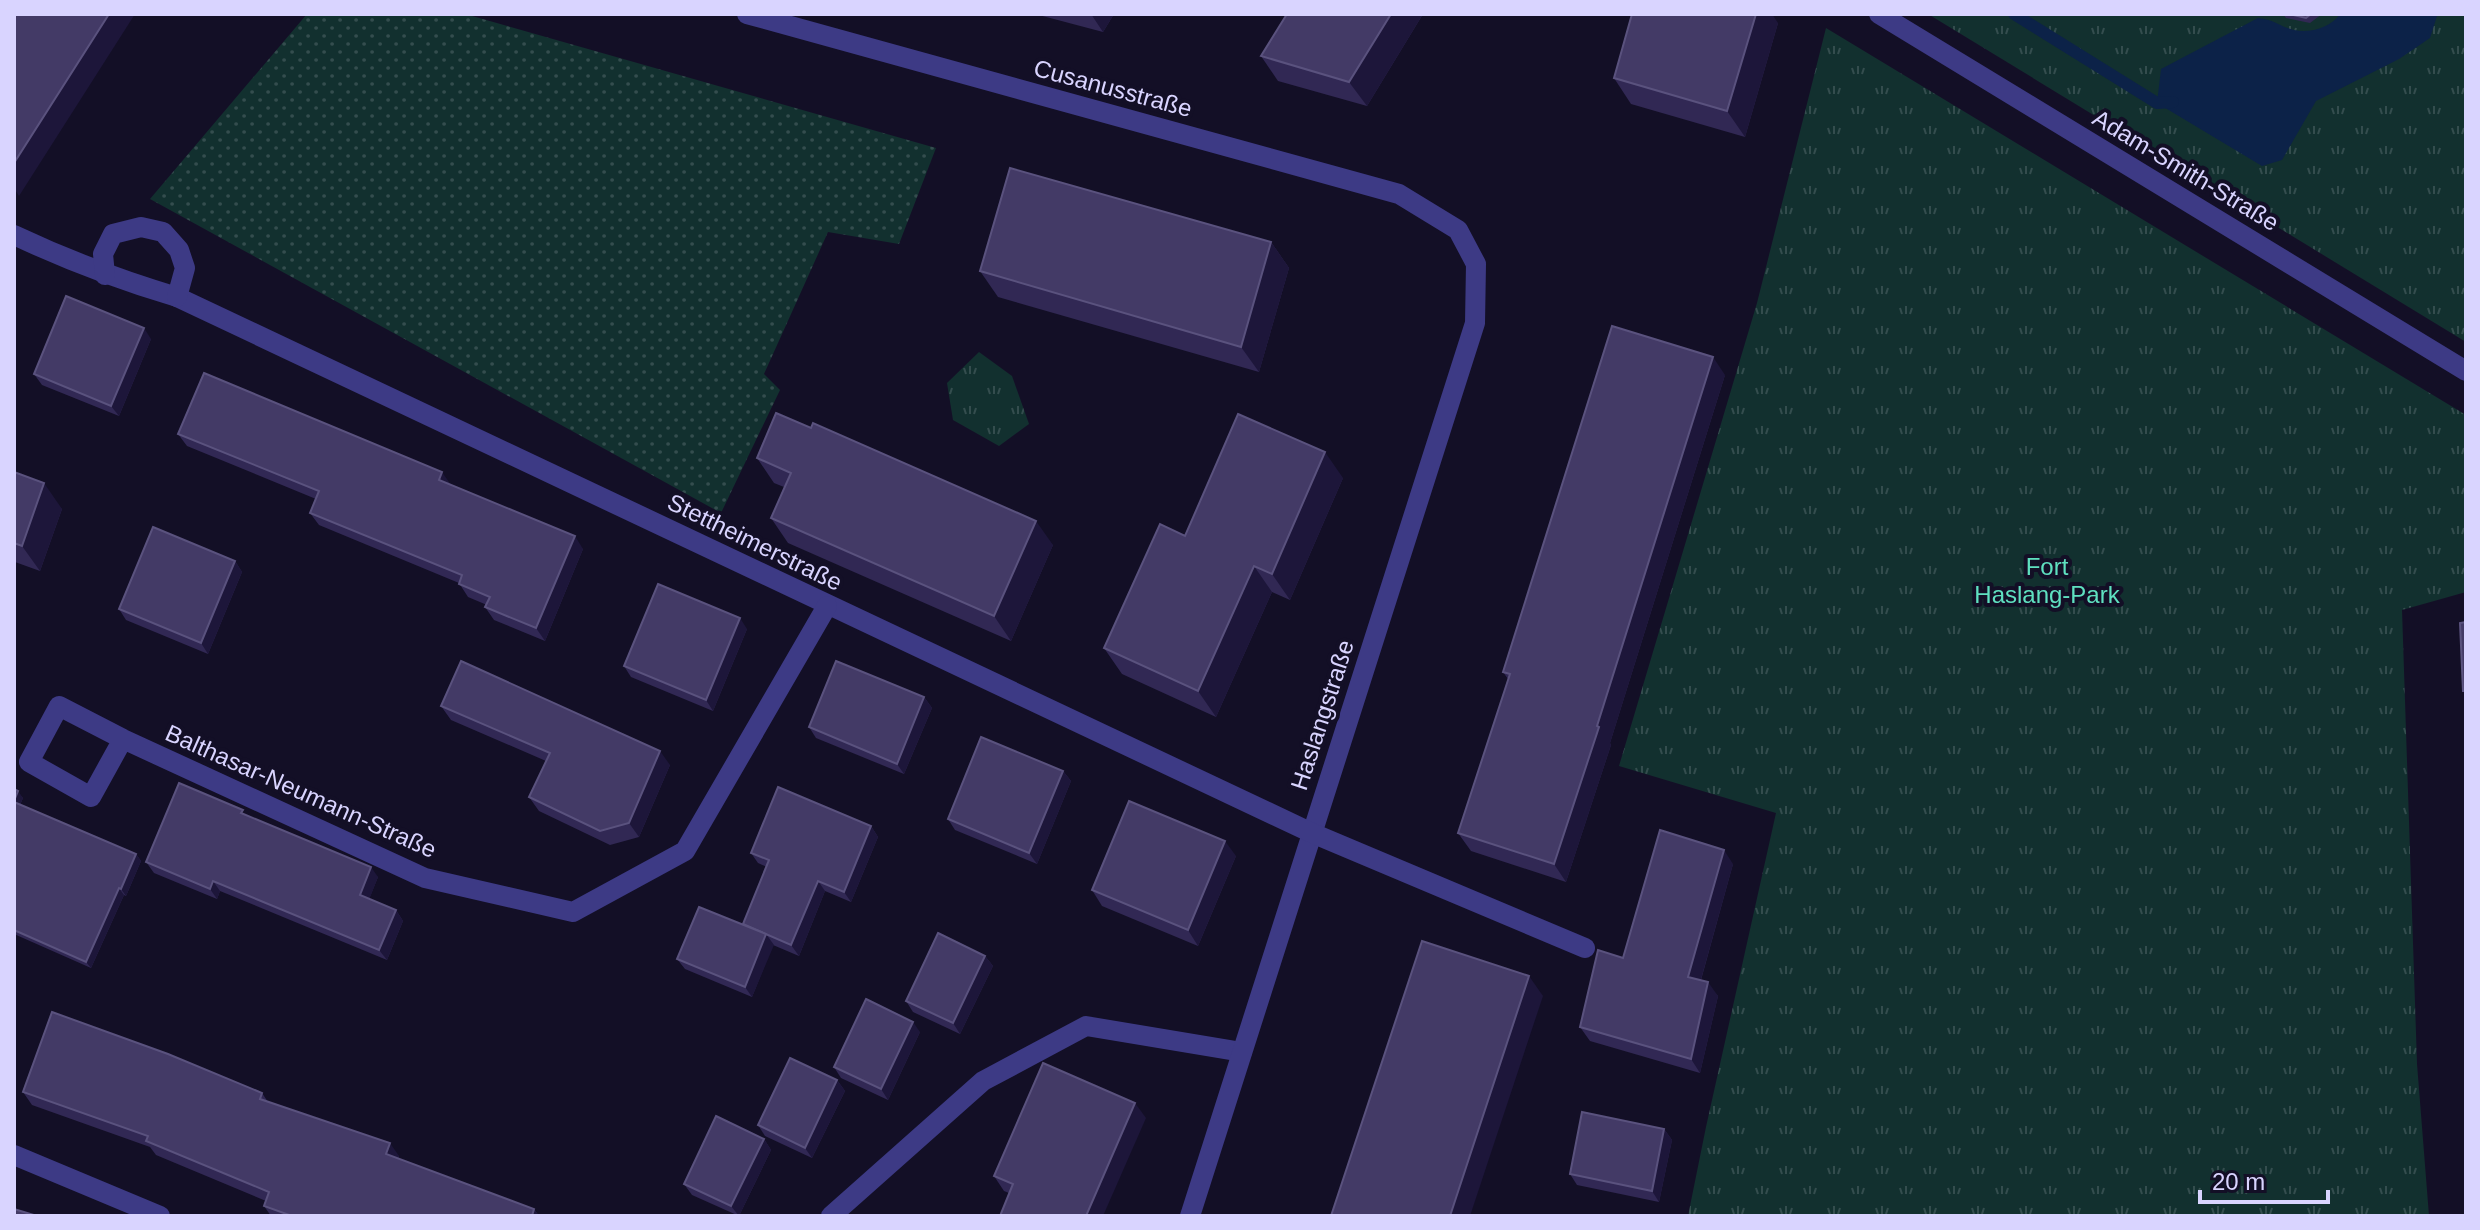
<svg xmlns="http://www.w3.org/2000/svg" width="2480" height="1230" viewBox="0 0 2480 1230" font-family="Helvetica,sans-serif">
<defs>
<pattern id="grass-dots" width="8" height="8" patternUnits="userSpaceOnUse" patternTransform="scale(2)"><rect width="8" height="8" fill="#12302f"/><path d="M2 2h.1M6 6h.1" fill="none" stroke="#344d4e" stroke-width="1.8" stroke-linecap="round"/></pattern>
<pattern id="park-tufts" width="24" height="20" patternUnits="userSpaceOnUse" patternTransform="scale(2)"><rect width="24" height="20" fill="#12302f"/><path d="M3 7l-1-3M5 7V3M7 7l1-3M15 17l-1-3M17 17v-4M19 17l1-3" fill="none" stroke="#344d4e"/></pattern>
</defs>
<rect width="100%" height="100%" fill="#130f26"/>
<!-- grass -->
<polygon fill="url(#grass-dots)" points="307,14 465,14 936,148 899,244 828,232 764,374 780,390 721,513 150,199"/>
<!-- park -->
<g fill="url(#park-tufts)">
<polygon points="1928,14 2466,14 2466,342"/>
<polygon points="1826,28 2466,415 2466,592 2402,610 2417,1064 2429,1216 1688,1216 1706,1127 1776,813 1619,766 1757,303"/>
<polygon points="979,352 1012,376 1029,424 999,446 953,420 947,383"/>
</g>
<!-- water -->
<path fill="#0c2248" d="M 2340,14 L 2437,16 L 2430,38 L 2399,59 L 2316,101 L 2282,160 L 2262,166 L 2157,103 L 2161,69 L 2258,18 C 2276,20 2280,27 2294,30 C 2309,34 2332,27 2340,14 Z"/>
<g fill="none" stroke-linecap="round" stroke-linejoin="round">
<!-- stream -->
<polyline stroke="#0c2248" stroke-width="12" points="2014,14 2157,103 2173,102"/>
<!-- lane -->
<polyline stroke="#3d3a85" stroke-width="20" points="831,1216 983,1081 1086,1026 1242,1052"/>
<!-- street -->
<g stroke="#3d3a85" stroke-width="20">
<polyline points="747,14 1399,194 1458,230 1476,264 1475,323 1190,1216"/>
<polyline points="1879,14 2466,371"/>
<path d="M 14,235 C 67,260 120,280 177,297 L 1312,833 L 1585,948"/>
<polyline points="105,275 103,254 113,234 141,227 163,232 179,250 185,268 177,297"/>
<polyline points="123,739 91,797 29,762 59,706 123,739 425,878 573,912 685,851 827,606"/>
<polyline points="14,1155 160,1216"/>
</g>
</g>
<!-- wall -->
<g fill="#312854">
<polygon points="1035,14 1114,14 1103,32"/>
<polygon points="1423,14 1367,106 1278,81 1261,56"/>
<polygon points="2283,14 2322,14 2310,23 2286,18"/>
<polygon points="1778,23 1745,137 1631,104 1614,78"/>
<polygon points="1271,242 1289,268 1259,372 998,297 980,271"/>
<polygon points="151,339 119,416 42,385 34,374"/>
<polygon points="1725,375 1610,743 1611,745 1566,882 1471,851 1458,833 1508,679 1503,672"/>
<polygon points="178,434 451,485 583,549 545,641 494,620 485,607 487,605 468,597 459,583 319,525 310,513 316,499 187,446"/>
<polygon points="757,458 1053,545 1011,641 788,543 771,518 784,487 774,483"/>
<polygon points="14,472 62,509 40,571 15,562 14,566"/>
<polygon points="1343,478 1290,600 1272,592 1216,717 1122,674 1104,648 1185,536"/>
<polygon points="235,561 242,572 208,654 126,620 119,609"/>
<polygon points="747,629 713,711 631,677 624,666"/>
<polygon points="924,697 932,708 904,774 816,738 809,727"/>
<polygon points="441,706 670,765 639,837 610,845 539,811 529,797 546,761 451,720"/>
<polygon points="1063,771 1071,781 1037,864 955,830 948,819"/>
<polygon points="14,789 23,798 20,805 136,854 141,861 126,896 124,895 91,968 14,934"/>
<polygon points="246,815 378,877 369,899 396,910 403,921 387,960 220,891 217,899 154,873 146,862"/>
<polygon points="871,826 878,837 851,902 825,891 799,956 773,945 752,997 685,969 677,959 743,925 767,867 758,863 751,853"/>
<polygon points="1236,856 1198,946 1102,906 1092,890"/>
<polygon points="1733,864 1701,980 1718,996 1700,1073 1590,1041 1580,1027 1623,958"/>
<polygon points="985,956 993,966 960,1034 913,1012 906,1001"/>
<polygon points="920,1032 888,1100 841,1078 834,1067"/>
<polygon points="837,1080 845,1091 812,1158 765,1136 758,1125"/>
<polygon points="23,1092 262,1093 268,1102 399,1156 398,1159 534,1209 539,1216 271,1216 264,1206 266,1201 156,1155 150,1147 32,1105"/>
<polygon points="1146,1118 1009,1193 1004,1191 994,1176"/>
<polygon points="1664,1129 1672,1140 1659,1202 1577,1185 1570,1174"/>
<polygon points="764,1139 771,1150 739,1216 692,1195 684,1184"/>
</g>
<!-- shaded-wall -->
<g fill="#1d163a">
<polygon points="109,14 135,14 19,196 14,188 14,163"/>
<polygon points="1091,14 1114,14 1103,32"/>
<polygon points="1391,14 1423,14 1367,106 1349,82"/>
<polygon points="1756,14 1772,14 1778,23 1745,137 1727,111"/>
<polygon points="1271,242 1289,268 1259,372 1241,347"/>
<polygon points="144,328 151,339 119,416 111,406"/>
<polygon points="1713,357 1725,375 1610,743 1611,745 1566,882 1554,864"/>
<polygon points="1325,452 1343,478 1290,600 1272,574"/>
<polygon points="442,472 451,485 439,480"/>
<polygon points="44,483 62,509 40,571 22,546"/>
<polygon points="1036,521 1053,545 1011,641 994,616"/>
<polygon points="575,536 583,549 545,641 536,628"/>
<polygon points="235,561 242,572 208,654 201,643"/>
<polygon points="1254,566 1272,592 1216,717 1198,691"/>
<polygon points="740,618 747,629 713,711 706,700"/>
<polygon points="924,697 932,708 904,774 897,764"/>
<polygon points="660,751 670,765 639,837 629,823"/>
<polygon points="1063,771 1071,781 1037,864 1029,853"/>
<polygon points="18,791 23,798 18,809 14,802"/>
<polygon points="871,826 878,837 851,902 844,892"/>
<polygon points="1225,841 1236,856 1198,946 1188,930"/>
<polygon points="1724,850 1733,864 1698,990 1688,977"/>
<polygon points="136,854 141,861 126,896 121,889"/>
<polygon points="371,867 378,877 367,905 360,895"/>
<polygon points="213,881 220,891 217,899 210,889"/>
<polygon points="818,881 825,891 799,956 791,945"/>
<polygon points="119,888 124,895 91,968 86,962"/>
<polygon points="396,910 403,921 387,960 379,950"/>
<polygon points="766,934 774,945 752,997 745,987"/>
<polygon points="985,956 993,966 960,1034 953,1023"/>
<polygon points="1529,976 1543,996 1470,1216 1450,1216"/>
<polygon points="1708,982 1718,996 1700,1073 1691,1059"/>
<polygon points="913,1022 920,1032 888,1100 881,1089"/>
<polygon points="837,1080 845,1091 812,1158 805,1148"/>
<polygon points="1135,1103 1146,1118 1103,1216 1086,1216"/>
<polygon points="1664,1129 1672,1140 1659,1202 1652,1191"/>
<polygon points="764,1139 771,1150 739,1216 731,1206"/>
<polygon points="390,1143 399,1156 395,1168 386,1154"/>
<polygon points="534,1209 539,1216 532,1216"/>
</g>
<!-- building -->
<g fill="#433a66" stroke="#5a527e" stroke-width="2">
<polygon points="14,14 109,14 14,163"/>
<polygon points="1287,14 1391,14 1349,82 1261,56"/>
<polygon points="1632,14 1756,14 1727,111 1614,78"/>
<polygon points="2289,14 2311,14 2306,18"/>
<polygon points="1010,168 1271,242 1241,347 980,271"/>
<polygon points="66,296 144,328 111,406 34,374"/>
<polygon points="1612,326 1713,357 1597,726 1599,727 1554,864 1458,833 1510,674 1503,672"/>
<polygon points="204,373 442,472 439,480 575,536 536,628 485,607 490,597 459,584 462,575 310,513 319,491 178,434"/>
<polygon points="776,413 811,428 813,423 1036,521 994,616 771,518 791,473 757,458"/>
<polygon points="1238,414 1325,452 1272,574 1254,566 1198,691 1104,648 1160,524 1185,536"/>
<polygon points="14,472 44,483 22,546 14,543"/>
<polygon points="153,527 235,561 201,643 119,609"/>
<polygon points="658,584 740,618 706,700 624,666"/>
<polygon points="2466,622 2466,691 2463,691 2460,623"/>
<polygon points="461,661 660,751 629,823 600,831 529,797 550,753 441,706"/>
<polygon points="836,661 924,697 897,764 809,727"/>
<polygon points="981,737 1063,771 1029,853 948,819"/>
<polygon points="179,783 243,810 241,813 371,867 360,895 396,910 379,950 213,881 210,889 146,862"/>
<polygon points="778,787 871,826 844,892 818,881 791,945 743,924 769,860 751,853"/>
<polygon points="14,789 18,791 14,801"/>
<polygon points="1129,801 1225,841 1188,930 1092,890"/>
<polygon points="14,802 136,854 121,889 119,888 86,962 14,930"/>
<polygon points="1660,830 1724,850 1688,977 1708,982 1691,1059 1580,1027 1598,950 1623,958"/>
<polygon points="699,907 766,934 745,987 677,959"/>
<polygon points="938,933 985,956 953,1023 906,1001"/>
<polygon points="1422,941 1529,976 1450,1216 1331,1216"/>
<polygon points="866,999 913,1022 881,1089 834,1067"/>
<polygon points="52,1012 168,1054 262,1093 260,1099 390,1143 386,1154 534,1209 532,1216 292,1216 264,1206 269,1192 146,1141 148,1136 23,1092"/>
<polygon points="790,1058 837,1080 805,1148 758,1125"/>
<polygon points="1043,1063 1135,1103 1086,1216 1000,1216 1013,1184 994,1176"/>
<polygon points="1582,1112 1664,1129 1652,1191 1570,1174"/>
<polygon points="716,1116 764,1139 731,1206 684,1184"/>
<polygon points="14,1209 37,1216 14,1216"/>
</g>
<g text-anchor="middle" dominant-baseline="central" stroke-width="8" stroke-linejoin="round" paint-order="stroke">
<!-- street labels -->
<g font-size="24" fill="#d9d4ff" stroke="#130f26">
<text transform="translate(1113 88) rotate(15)">Cusanusstraße</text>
<text transform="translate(2186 170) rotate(31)">Adam-Smith-Straße</text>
<text transform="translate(755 542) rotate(26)">Stettheimerstraße</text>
<text transform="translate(1322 715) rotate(-72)">Haslangstraße</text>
<text transform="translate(301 791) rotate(24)">Balthasar-Neumann-Straße</text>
</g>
<!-- park labels -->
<g font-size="24" fill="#5fe0c0" stroke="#130f26">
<text x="2047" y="566">Fort<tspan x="2047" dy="28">Haslang-Park</tspan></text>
</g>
</g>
<!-- border -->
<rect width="2480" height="1230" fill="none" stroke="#d9d4ff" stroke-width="32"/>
<!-- scale -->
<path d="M2200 1190v12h128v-12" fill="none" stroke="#d9d4ff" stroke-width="4"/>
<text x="2212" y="1190" font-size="24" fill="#d9d4ff" stroke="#130f26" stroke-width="6" paint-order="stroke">20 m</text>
</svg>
